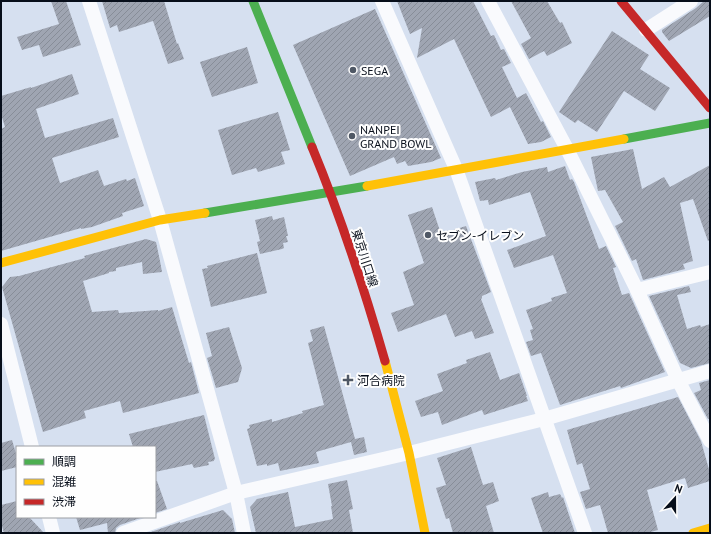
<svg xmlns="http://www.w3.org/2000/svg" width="711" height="534" viewBox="0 0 711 534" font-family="'PT Sans','Noto Sans JP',sans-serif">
<defs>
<pattern id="building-hatch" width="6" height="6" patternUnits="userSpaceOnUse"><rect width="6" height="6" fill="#9fa5b2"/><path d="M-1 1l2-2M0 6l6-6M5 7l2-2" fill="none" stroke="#878d98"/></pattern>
</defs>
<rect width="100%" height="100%" fill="#d6e0f0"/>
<!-- building -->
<g fill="url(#building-hatch)">
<polygon points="51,1 66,1 81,45 43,57 39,45 22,50 17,37 59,24"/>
<polygon points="102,1 164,1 177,44 178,43 184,59 168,64 153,21 119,32 117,25 110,28"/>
<polygon points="397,1 473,1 491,36 494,35 501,50 504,49 511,63 502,67 517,98 526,93 541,122 543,121 551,137 541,142 528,144 510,107 491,117 454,39 417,58 422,28 410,34"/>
<polygon points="511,1 547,1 560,23 562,22 572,43 547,56 544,51 529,59 521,44 531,38"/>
<polygon points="704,1 710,1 710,16 669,41 662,32 662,30 696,8"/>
<polygon points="375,9 441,158 431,162 408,166 405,161 397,164 394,157 350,176 293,45"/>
<polygon points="612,31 649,55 640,69 670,88 655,111 624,91 597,132 578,120 575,123 559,112"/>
<polygon points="247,47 258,83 212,97 200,62"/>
<polygon points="72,74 79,94 36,109 45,138 113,118 119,137 52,158 60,183 98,170 104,186 126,179 127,181 135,178 144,206 122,213 123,216 92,227 81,229 81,228 1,251 1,129 5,127 1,114 1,96 31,87 31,88"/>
<polygon points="278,112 290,150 281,152 285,164 258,172 256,168 232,175 218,130"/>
<polygon points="633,149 642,189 664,177 670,187 710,165 710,240 708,241 693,199 680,203 693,261 683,264 685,269 643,280 636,259 632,261 615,226 623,222 605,190 598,191 591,157"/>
<polygon points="565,166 570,180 572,179 574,182 599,249 606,246 616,267 613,268 622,295 629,293 665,372 621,388 620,386 560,405 541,353 531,356 526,342 533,340 530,330 533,329 526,310 552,301 551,298 567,293 553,255 514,268 507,250 546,236 530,192 489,205 488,200 480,201 475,182 495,178 496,180 522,172 547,167 548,172"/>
<polygon points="432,207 441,234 466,226 491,292 482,296 482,298 481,299 494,333 475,339 472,331 455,337 446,314 398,332 391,313 414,305 403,272 424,263 408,215"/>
<polygon points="272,216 273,220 284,217 288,236 286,236 288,242 283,243 284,248 282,249 260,254 257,242 260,241 255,220"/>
<polygon points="146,239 156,242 160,261 162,272 143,274 142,262 116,268 116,271 109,272 109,273 83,281 92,312 118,310 119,313 158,310 158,311 172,307 189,363 191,362 199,393 123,413 120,401 84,411 86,418 43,432 2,287 10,277 19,276 85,258 84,256"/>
<polygon points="257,253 267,293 211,307 202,269 208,268 207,266"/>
<polygon points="689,286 691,292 677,295 687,329 700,325 701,327 710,324 710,363 691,368 680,363 649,296"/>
<polygon points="324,326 355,439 364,437 367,452 354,455 351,442 316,452 319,463 280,471 278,463 267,466 267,464 257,466 247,429 250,428 249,425 272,419 272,422 303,413 302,411 324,405 308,343 313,341 310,330"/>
<polygon points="229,327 242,368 238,382 216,388 207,358 212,356 206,333"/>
<polygon points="490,352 500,380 519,373 527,396 526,396 528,401 484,415 482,410 442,425 438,412 421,417 415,401 443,391 437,374 467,363 466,360"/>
<polygon points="710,380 710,419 708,419 694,393 701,390 699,383"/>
<polygon points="678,397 701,441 710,473 710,481 688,488 685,478 647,490 658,530 647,533 608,533 600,505 586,509 580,492 590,489 582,463 577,465 567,430"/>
<polygon points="204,415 215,459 214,460 214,461 208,462 209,465 194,468 192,464 155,472 155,447 133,447 129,434"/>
<polygon points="12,440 17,457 17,467 1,471 1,443"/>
<polygon points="471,447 483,485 493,482 499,501 486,506 494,533 453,533 449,518 446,519 436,488 446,485 437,458"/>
<polygon points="347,480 353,509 349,510 353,533 256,533 250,507 257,499 288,492 295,527 333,519 331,506 332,506 328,484"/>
<polygon points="155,481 157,481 167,509 155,513"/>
<polygon points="548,492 549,497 560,494 562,498 563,497 575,533 543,533 531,498"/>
<polygon points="17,501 17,517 29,517 44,533 4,533 1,523 1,505"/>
<polygon points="223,510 232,519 235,533 148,533 180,522 180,523"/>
<polygon points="76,517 143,517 120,525 116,528 115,533 108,533 107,523 80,530"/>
</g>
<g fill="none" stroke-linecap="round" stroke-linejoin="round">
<!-- street -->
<g stroke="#f9fafd" stroke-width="14">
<polyline points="89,1 160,220 236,493 244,533"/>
<polyline points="382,1 456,169 585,533"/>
<polyline points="488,1 567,149 637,290 678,380 710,441"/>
<polyline points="646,30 691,1"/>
<polyline points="637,290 710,272"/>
<polyline points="1,324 32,447"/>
<polyline points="49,517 53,533"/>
<polyline points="123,533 236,493 409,453 544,419 710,371"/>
</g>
<!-- fast -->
<g stroke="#4caf50" stroke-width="9">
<polyline points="253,1 312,147"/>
<polyline points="624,139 710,123"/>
<polyline points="205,213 367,186"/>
</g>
<!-- slow -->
<g stroke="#ffc107" stroke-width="9">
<polyline points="367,186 624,139"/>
<polyline points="1,263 160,220 205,213"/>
<polyline points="385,361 409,453 425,533"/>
<polyline points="693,533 710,528"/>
</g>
<!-- jam -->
<g stroke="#c62828" stroke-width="9">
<polyline points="621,1 710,108"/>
<path d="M 312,147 C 341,217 364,288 385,361"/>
</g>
</g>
<!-- markers -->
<g fill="#4f5865" stroke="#fefefe" stroke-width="1.5">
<circle cx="353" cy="70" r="4"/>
<circle cx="352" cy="136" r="4"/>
<circle cx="428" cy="235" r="4"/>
<path d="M346 374h4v4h4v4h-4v4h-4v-4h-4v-4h4z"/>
</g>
<g text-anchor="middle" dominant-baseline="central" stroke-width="4" stroke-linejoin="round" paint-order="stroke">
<!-- poi labels -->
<g font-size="12" fill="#070e1a" stroke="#fefefe" text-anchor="start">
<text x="361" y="70">SEGA</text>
<text x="360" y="129">NANPEI<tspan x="360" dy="14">GRAND BOWL</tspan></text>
<text x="436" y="235">セブン-イレブン</text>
<text x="357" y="380">河合病院</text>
</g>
<!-- street labels -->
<g font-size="12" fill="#070e1a" stroke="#fefefe">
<text transform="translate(365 258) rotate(72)">東京川口線</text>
</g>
</g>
<!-- border -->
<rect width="711" height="534" fill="none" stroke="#070e1a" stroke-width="4"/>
<!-- legend -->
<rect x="16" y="446" width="140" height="72" fill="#fefefe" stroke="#9b9ea3"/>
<rect x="24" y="459" width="20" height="6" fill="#4caf50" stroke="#9b9ea3"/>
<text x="52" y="466" font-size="12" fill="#070e1a">順調</text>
<rect x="24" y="479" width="20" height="6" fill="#ffc107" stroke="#9b9ea3"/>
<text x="52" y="486" font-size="12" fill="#070e1a">混雑</text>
<rect x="24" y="499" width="20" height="6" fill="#c62828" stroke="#9b9ea3"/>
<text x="52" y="506" font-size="12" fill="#070e1a">渋滞</text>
<!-- north arrow -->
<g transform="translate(675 498) rotate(21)" stroke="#fefefe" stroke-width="3" paint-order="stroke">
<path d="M0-3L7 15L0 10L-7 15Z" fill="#070e1a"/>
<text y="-6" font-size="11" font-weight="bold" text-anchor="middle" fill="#070e1a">N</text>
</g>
</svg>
